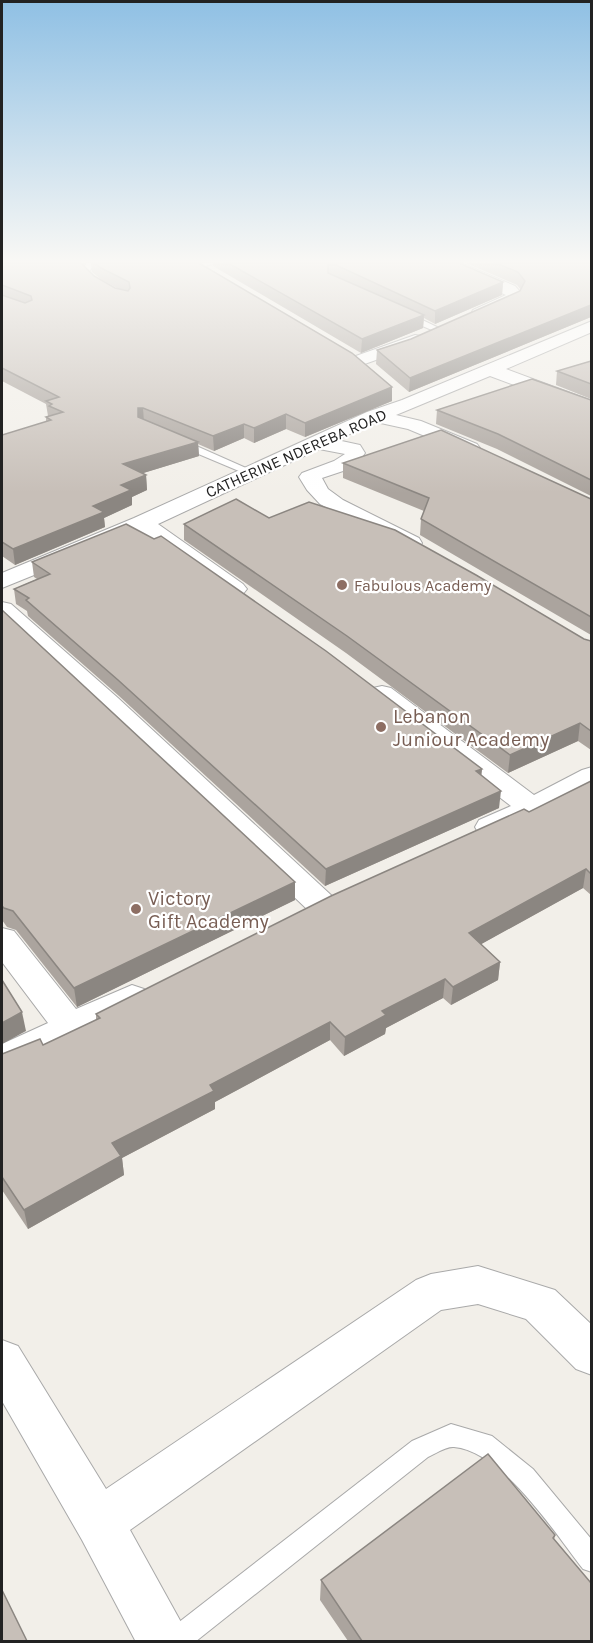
<svg xmlns="http://www.w3.org/2000/svg" width="593" height="1643" viewBox="0 0 593 1643" font-family="Karla,sans-serif">
<rect width="100%" height="100%" fill="#f2efe9"/>
<g fill="none" stroke-linecap="round" stroke-linejoin="round">
<defs>
<g id="lane">
<polygon points="87,263 95,263 89,272 98,280 98,284 92,284 81,272"/>
<polygon points="202,263 218,263 197,268 193,266"/>
<polygon points="404,314 410,314 441,329 434,331 404,318"/>
<polygon points="177,441 185,441 255,472 246,474 177,445"/>
<path d="M 451,1424 L 492,1436 L 533,1469 L 592,1540 L 592,1572 L 583,1569 C 555,1533 502,1451 454,1447 C 446,1446 435,1454 428,1457 L 195,1642 L 161,1642 L 165,1633 L 412,1441 Z"/>
</g>
<g id="street">
<polygon points="440,263 461,263 515,286 522,294 518,302 485,318 473,318 471,314 473,310 506,295 443,266"/>
<polygon points="592,321 592,332 506,369 592,401 592,414 490,376 396,415 421,421 477,444 480,448 477,452 463,452 408,429 376,422 337,440 360,445 365,453 355,467 322,478 328,489 343,500 419,538 422,543 419,548 411,550 403,548 320,504 307,490 299,477 302,473 334,461 345,454 319,449 158,524 243,584 247,589 243,594 235,596 227,594 140,532 2,588 2,573 134,518 367,412 402,400"/>
<polygon points="415,335 421,336 424,340 421,344 359,366 353,365 350,361 353,357"/>
<polygon points="2,602 11,604 118,698 332,896 337,904 332,912 321,915 310,912 98,710 2,622"/>
<polygon points="382,686 391,688 534,795 582,770 592,767 592,788 501,834 490,837 479,834 475,827 479,820 511,806 373,700 369,694 373,688"/>
<polygon points="2,928 14,931 76,1009 132,985 144,989 149,998 144,1007 15,1070 2,1074 2,1044 48,1023 2,962"/>
<polygon points="478,1266 555,1290 592,1325 592,1375 576,1369 526,1319 478,1304 441,1310 130,1530 182,1624 190,1642 136,1642 82,1540 2,1401 2,1340 18,1346 106,1489 416,1280 431,1274"/>
</g>
</defs>
<!-- lane casing -->
<use href="#lane" stroke="#a9a9a9" stroke-width="2"/>
<!-- street casing -->
<use href="#street" stroke="#a9a9a9" stroke-width="2"/>
<!-- lane -->
<use href="#lane" fill="#fff" fill-rule="evenodd"/>
<!-- street -->
<use href="#street" fill="#fff" fill-rule="evenodd"/>
</g>
<!-- wall -->
<g fill="#aba49e">
<polygon points="2,263 85,263 84,266 94,276 115,288 117,288 102,280 92,272 91,263 199,263 392,401 305,437 286,429 254,443 244,438 214,451 198,444 199,456 143,473 146,475 147,490 132,497 132,505 104,518 105,527 15,565 2,556 2,435 46,422 46,417 49,416 48,416 46,404 2,381"/>
<polygon points="213,263 459,263 503,282 502,295 435,324 424,318 423,328 361,353 213,266"/>
<polygon points="466,263 591,263 591,317 409,392 376,364 377,350 411,339 520,291 521,290 517,285"/>
<polygon points="591,361 591,399 556,385 557,371"/>
<polygon points="591,400 591,496 497,449 436,424 437,410"/>
<polygon points="343,463 591,499 591,635 420,535 421,519 424,511 343,478"/>
<polygon points="269,518 584,639 591,641 591,750 578,741 508,773 346,653 184,540 184,524"/>
<polygon points="32,562 482,769 481,776 499,808 325,886 119,696 28,616 27,611 16,604 14,589 37,579 34,577"/>
<polygon points="2,610 295,900 77,1007 16,930 7,927 2,920"/>
<polygon points="591,781 591,895 583,888 481,944 500,962 498,980 451,1005 443,998 386,1028 385,1034 344,1056 330,1040 215,1102 215,1109 122,1158 124,1175 28,1229 2,1190 2,1054 43,1045 96,1020 96,1014 529,812"/>
<polygon points="555,1535 554,1540 591,1641 348,1641 320,1600 321,1580"/>
</g>
<!-- shaded-wall -->
<g fill="#8b8681">
<polygon points="503,282 502,295 435,324 435,311"/>
<polygon points="591,305 591,317 409,392 410,378"/>
<polygon points="424,315 423,328 361,353 362,339"/>
<polygon points="392,387 392,401 305,437 305,423"/>
<polygon points="138,408 143,408 144,422 138,417"/>
<polygon points="286,414 286,429 254,443 254,428"/>
<polygon points="244,424 244,438 214,451 213,436"/>
<polygon points="198,442 199,456 124,479 123,464"/>
<polygon points="146,475 147,490 132,497 132,505 104,518 105,527 15,565 13,549 93,506 121,485"/>
<polygon points="580,723 578,741 508,773 510,755"/>
<polygon points="482,769 480,786 476,771"/>
<polygon points="501,791 499,808 325,886 326,869"/>
<polygon points="586,869 583,888 467,952 469,933"/>
<polygon points="295,882 295,900 77,1007 74,988"/>
<polygon points="500,962 498,980 451,1005 453,987"/>
<polygon points="445,979 443,998 386,1028 385,1034 344,1056 345,1037 382,1011"/>
<polygon points="22,1012 26,1031 2,1044 2,1023"/>
<polygon points="330,1022 330,1040 215,1102 215,1109 122,1158 124,1175 28,1229 24,1210 112,1143 210,1085"/>
</g>
<!-- building -->
<g fill="#c7bfb8" stroke="#8b8681" stroke-width="1.5">
<polygon points="2,263 81,263 94,276 115,288 128,291 130,288 129,282 101,268 95,263 199,263 352,353 392,387 305,423 286,414 254,428 244,424 213,436 143,408 138,408 138,417 198,442 123,464 146,475 121,485 131,490 93,506 104,512 13,549 2,542 2,435 51,420 46,417 63,412 49,406 52,404 46,401 59,397 2,368 2,295 25,303 32,300 31,296 2,285"/>
<polygon points="228,263 459,263 503,282 435,311 336,265 328,265 328,273 424,315 362,339"/>
<polygon points="496,263 591,263 591,305 410,378 377,350 411,339 520,291 525,281 518,272"/>
<polygon points="591,361 591,384 557,371"/>
<polygon points="532,379 591,400 591,480 498,434 437,410"/>
<polygon points="441,430 591,499 591,617 421,519 429,498 343,463"/>
<polygon points="236,499 269,518 309,502 395,530 476,575 584,639 591,641 591,731 580,723 510,755 347,636 184,524"/>
<polygon points="126,524 154,539 161,536 326,651 482,769 476,771 501,791 326,869 118,680 26,600 29,598 14,589 50,574 32,562"/>
<polygon points="2,610 295,882 74,988 13,911 4,908 2,906"/>
<polygon points="591,781 591,874 586,869 469,933 500,962 453,987 445,979 382,1011 386,1015 345,1037 330,1022 210,1085 214,1091 112,1143 121,1156 24,1210 2,1177 2,1054 40,1039 43,1045 100,1018 96,1014 331,896 524,809 529,812"/>
<polygon points="2,980 22,1012 2,1023"/>
<polygon points="488,1454 555,1535 553,1538 591,1583 591,1641 362,1641 321,1580"/>
<polygon points="2,1590 27,1641 2,1641"/>
</g>
<!-- sky -->
<linearGradient id="sky" x2="0" y2="1"><stop stop-color="#8fc0e4"/><stop offset="0.53" stop-color="#f9f8f5"/><stop offset="1" stop-color="#f9f8f5" stop-opacity="0"/></linearGradient>
<rect width="593" height="493" fill="url(#sky)"/>
<!-- markers -->
<g fill="#8d6e63" stroke="#fff" stroke-width="2">
<circle cx="342" cy="585" r="6"/>
<circle cx="381" cy="727" r="6"/>
<circle cx="136" cy="909" r="6"/>
</g>
<g text-anchor="middle" dominant-baseline="central" stroke-width="4.5" stroke-linejoin="round" paint-order="stroke">
<!-- far-street labels -->
<g font-size="16" fill="#222" stroke="#fff">
<text transform="translate(296 453) rotate(-24)">CATHERINE NDEREBA ROAD</text>
</g>
<!-- far-education labels -->
<g font-size="16" fill="#785e54" stroke="#fff" text-anchor="start">
<text x="354" y="585">Fabulous Academy</text>
</g>
<!-- education labels -->
<g font-size="20" fill="#785e54" stroke="#fff" text-anchor="start">
<text x="393" y="716">Lebanon<tspan x="393" dy="23">Juniour Academy</tspan></text>
<text x="148" y="898">Victory<tspan x="148" dy="23">Gift Academy</tspan></text>
</g>
</g>
<!-- border -->
<rect width="593" height="1643" fill="none" stroke="#222222" stroke-width="6"/>
</svg>
